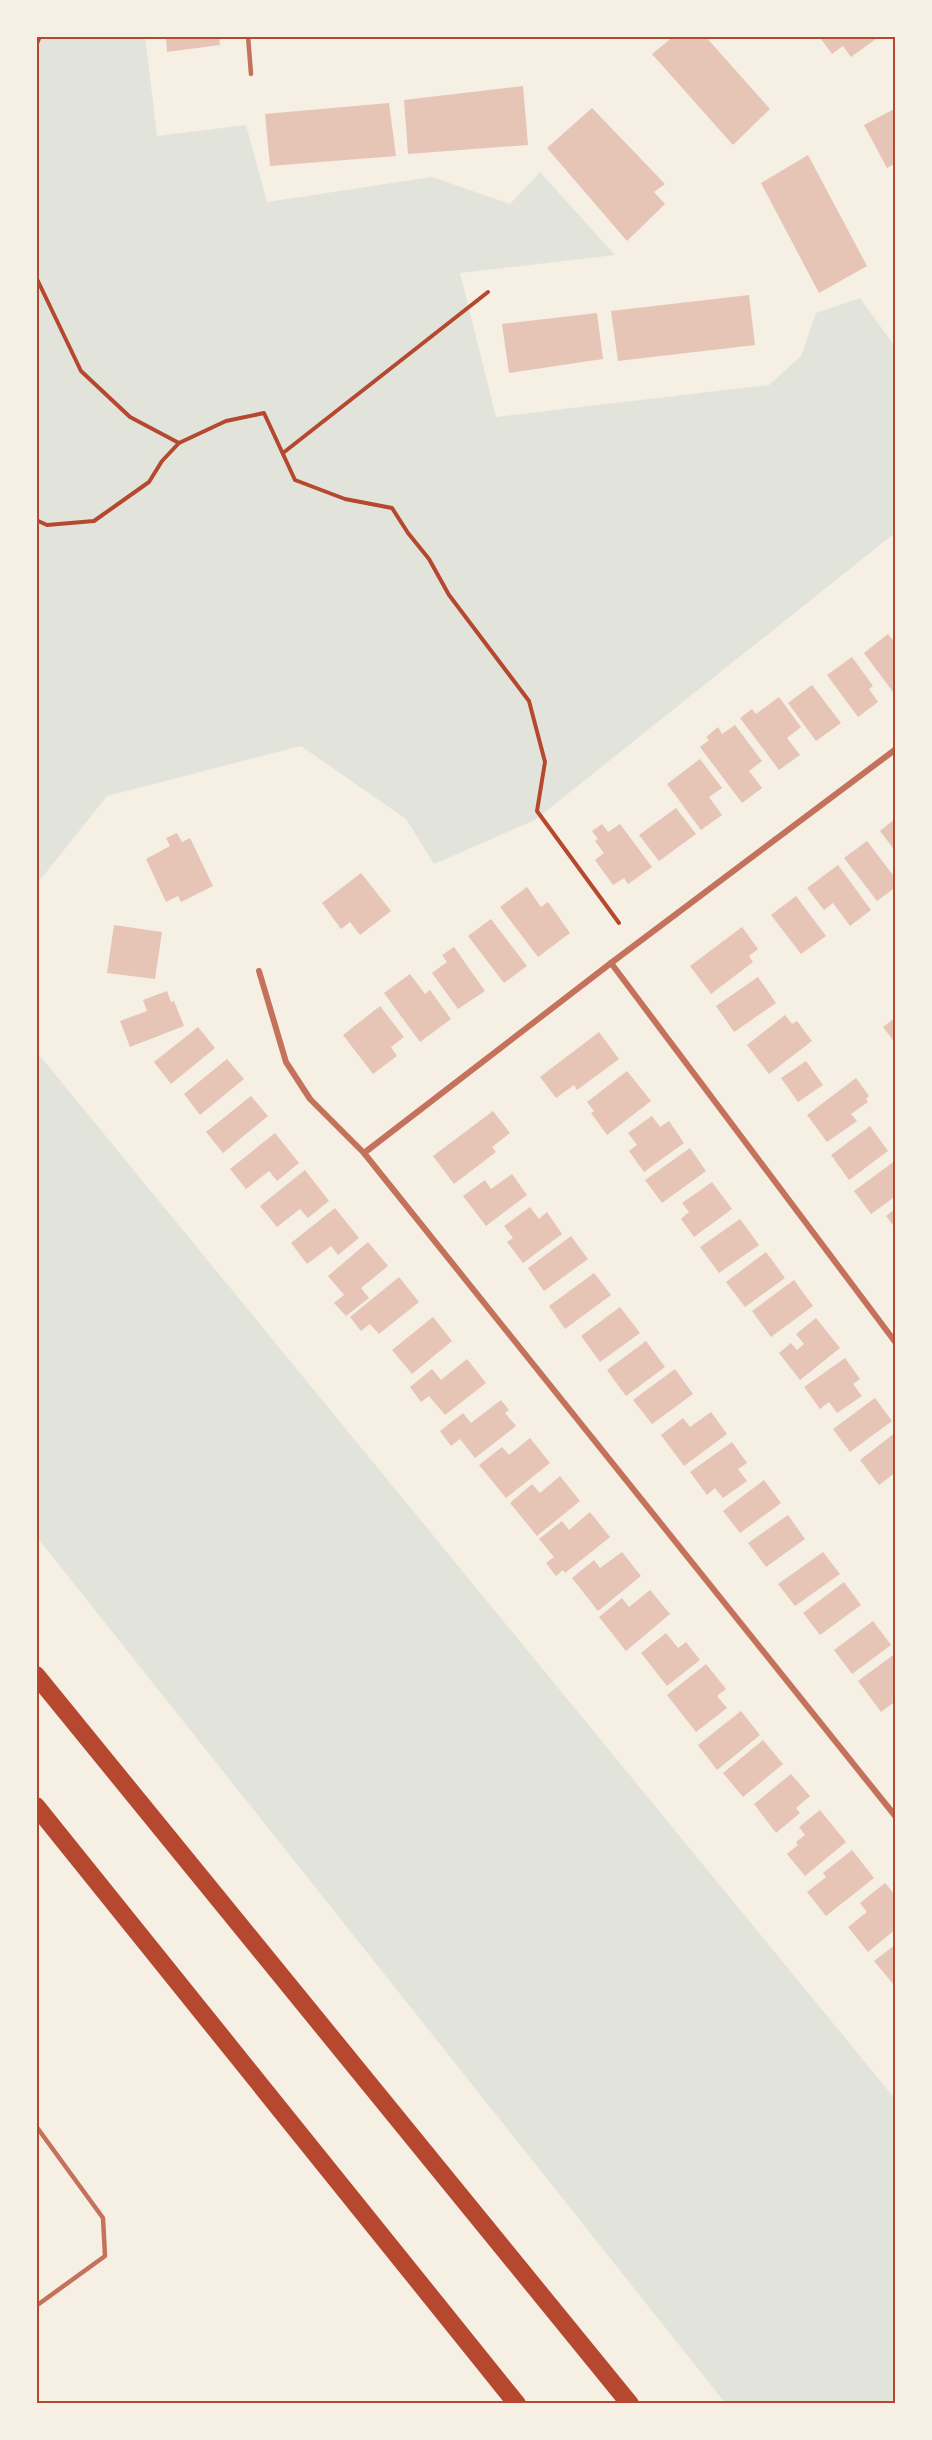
<svg xmlns="http://www.w3.org/2000/svg" width="932" height="2440" viewBox="0 0 932 2440" font-family="'IBM Plex Sans',sans-serif">
<rect width="100%" height="100%" fill="#f6efe4"/>
<!-- green -->
<g fill="#e2e4dc">
<polygon points="36,36 145,36 157,136 246,125 267,202 432,177 510,204 540,172 615,255 460,273 496,417 769,385 801,356 816,313 860,298 896,348 896,532 535,820 434,864 406,819 301,746 107,796 36,885"/>
<polygon points="36,1051 896,2100 896,2404 726,2404 36,1536"/>
</g>
<!-- building -->
<g fill="#e6c5b7">
<polygon points="166,36 219,36 220,45 167,52"/>
<polygon points="674,36 705,36 770,109 733,145 652,54"/>
<polygon points="819,36 880,36 851,57 843,46 832,54"/>
<polygon points="523,86 528,145 408,154 404,100"/>
<polygon points="389,103 396,156 270,166 265,114"/>
<polygon points="592,108 665,184 654,192 665,204 627,241 547,148"/>
<polygon points="896,108 896,163 887,168 864,125"/>
<polygon points="808,155 867,266 819,293 761,183"/>
<polygon points="749,295 755,345 618,361 611,311"/>
<polygon points="597,313 603,359 509,373 502,324"/>
<polygon points="888,634 896,644 896,690 893,692 864,653"/>
<polygon points="852,657 873,686 869,689 878,702 858,717 827,675"/>
<polygon points="812,685 841,723 816,741 788,703"/>
<polygon points="779,697 801,727 787,738 800,755 779,770 740,718 752,709 756,714"/>
<polygon points="735,725 762,761 749,771 762,788 742,803 700,747 709,740 706,737 718,727 722,734"/>
<polygon points="700,759 722,788 709,797 722,815 701,830 667,784"/>
<polygon points="676,808 696,834 659,861 639,835"/>
<polygon points="896,818 896,852 880,831"/>
<polygon points="602,824 608,832 620,824 652,867 628,884 624,878 613,885 595,860 604,853 595,841 598,839 592,831"/>
<polygon points="177,833 182,842 190,838 213,886 181,902 178,896 166,902 146,859 170,846 166,838"/>
<polygon points="867,841 896,879 896,887 877,901 844,858"/>
<polygon points="838,865 871,910 850,926 833,903 824,910 807,888"/>
<polygon points="361,873 391,911 360,935 350,922 341,929 322,903"/>
<polygon points="527,887 541,907 548,902 570,933 538,957 500,907"/>
<polygon points="796,896 826,936 801,954 771,915"/>
<polygon points="491,919 527,966 504,983 468,936"/>
<polygon points="114,925 162,932 155,979 107,973"/>
<polygon points="742,927 758,949 749,956 753,962 711,994 690,966"/>
<polygon points="454,947 485,991 458,1009 432,973 447,962 442,955"/>
<polygon points="410,974 425,994 430,990 451,1019 420,1042 384,993"/>
<polygon points="758,977 776,1003 734,1032 716,1006"/>
<polygon points="167,991 171,1002 174,1001 184,1026 130,1047 120,1021 147,1011 143,1000"/>
<polygon points="380,1006 404,1037 391,1047 397,1056 373,1074 343,1035"/>
<polygon points="785,1015 792,1024 797,1021 812,1041 769,1074 747,1045"/>
<polygon points="896,1017 896,1044 883,1027"/>
<polygon points="198,1027 215,1048 171,1084 154,1062"/>
<polygon points="599,1032 619,1059 577,1090 574,1085 556,1098 540,1077"/>
<polygon points="227,1059 244,1079 200,1115 184,1094"/>
<polygon points="806,1061 823,1085 798,1102 781,1078"/>
<polygon points="627,1071 651,1101 607,1135 591,1113 594,1111 587,1102"/>
<polygon points="856,1078 869,1096 866,1099 868,1102 851,1114 857,1121 827,1142 807,1115"/>
<polygon points="251,1096 268,1116 223,1153 206,1132"/>
<polygon points="493,1111 510,1133 492,1147 496,1152 454,1184 433,1156"/>
<polygon points="652,1116 660,1127 669,1121 684,1143 644,1172 629,1151 637,1145 628,1133"/>
<polygon points="870,1126 888,1151 849,1180 831,1155"/>
<polygon points="275,1133 299,1163 277,1181 269,1171 246,1189 230,1169"/>
<polygon points="690,1148 706,1171 662,1203 645,1180"/>
<polygon points="896,1160 896,1196 871,1214 854,1191"/>
<polygon points="305,1170 329,1201 308,1218 300,1209 277,1227 260,1206"/>
<polygon points="512,1174 527,1195 486,1226 463,1196 485,1180 491,1189"/>
<polygon points="712,1182 732,1209 694,1237 681,1219 689,1212 682,1203"/>
<polygon points="530,1207 539,1219 547,1212 562,1234 523,1263 507,1242 513,1238 504,1226"/>
<polygon points="335,1208 359,1238 338,1255 331,1246 307,1264 291,1243"/>
<polygon points="896,1208 896,1229 886,1216"/>
<polygon points="740,1219 759,1245 719,1273 700,1247"/>
<polygon points="571,1236 588,1259 544,1291 528,1268"/>
<polygon points="368,1242 388,1266 361,1288 369,1298 346,1316 334,1303 344,1295 328,1276"/>
<polygon points="766,1252 785,1278 745,1307 726,1282"/>
<polygon points="594,1273 611,1295 565,1329 549,1306"/>
<polygon points="399,1277 419,1302 379,1334 370,1324 361,1331 350,1317"/>
<polygon points="794,1280 813,1306 771,1337 752,1311"/>
<polygon points="620,1307 640,1333 600,1362 581,1336"/>
<polygon points="433,1317 452,1341 412,1374 392,1350"/>
<polygon points="816,1318 840,1348 800,1380 779,1353 791,1343 797,1350 804,1344 796,1334"/>
<polygon points="646,1341 665,1367 626,1396 607,1370"/>
<polygon points="845,1358 860,1379 853,1384 862,1396 837,1413 829,1402 820,1409 804,1387"/>
<polygon points="467,1359 486,1383 445,1415 429,1396 421,1402 410,1387 432,1369 441,1380"/>
<polygon points="675,1369 693,1394 652,1424 633,1400"/>
<polygon points="875,1398 892,1421 850,1452 833,1429"/>
<polygon points="501,1400 509,1410 505,1413 516,1426 475,1458 460,1439 451,1446 440,1431 463,1413 471,1423"/>
<polygon points="711,1412 727,1434 684,1466 661,1435 683,1418 690,1427"/>
<polygon points="896,1432 896,1472 879,1485 860,1460"/>
<polygon points="530,1438 550,1463 506,1498 479,1465 502,1447 509,1455"/>
<polygon points="732,1442 747,1463 738,1469 747,1481 723,1498 715,1488 707,1495 690,1472"/>
<polygon points="560,1476 580,1501 537,1536 510,1503 532,1484 540,1493"/>
<polygon points="764,1480 781,1503 740,1533 723,1511"/>
<polygon points="590,1512 610,1537 565,1573 563,1570 556,1576 546,1563 554,1557 539,1539 562,1521 569,1530"/>
<polygon points="788,1515 805,1539 766,1567 748,1543"/>
<polygon points="622,1552 641,1576 598,1611 572,1578 594,1560 600,1568"/>
<polygon points="823,1552 840,1574 795,1606 778,1584"/>
<polygon points="844,1582 861,1605 820,1635 803,1613"/>
<polygon points="650,1590 670,1614 626,1651 599,1617 622,1598 629,1607"/>
<polygon points="873,1621 891,1645 852,1674 834,1650"/>
<polygon points="666,1633 678,1648 686,1642 700,1660 667,1686 641,1653"/>
<polygon points="896,1653 896,1701 881,1712 858,1681"/>
<polygon points="706,1664 726,1689 717,1696 727,1708 696,1732 667,1695"/>
<polygon points="741,1711 760,1735 717,1770 698,1745"/>
<polygon points="763,1740 783,1764 743,1797 723,1773"/>
<polygon points="791,1774 810,1796 796,1808 800,1813 776,1833 754,1804"/>
<polygon points="820,1810 846,1842 805,1876 787,1854 798,1845 796,1842 805,1835 799,1827"/>
<polygon points="852,1850 874,1878 826,1916 807,1892 826,1877 823,1873"/>
<polygon points="885,1883 896,1896 896,1929 868,1952 848,1927 867,1912 860,1903"/>
<polygon points="896,1944 896,1984 894,1985 874,1961"/>
</g>
<g fill="none" stroke-linecap="round" stroke-linejoin="round">
<!-- path -->
<g stroke="#b5482f" stroke-width="4">
<polyline points="36,46 40,36"/>
<polyline points="36,277 81,371 130,417 179,443"/>
<polyline points="283,453 488,292"/>
<polyline points="36,520 47,525 94,521 149,482 162,461 179,443 226,421 264,413 295,480 345,499 392,508 408,533 429,559 449,595 529,701 545,762 537,811 619,923"/>
</g>
<!-- service -->
<g stroke="#c5725c" stroke-width="4.5">
<polyline points="248,36 251,74"/>
<polyline points="36,2126 103,2218 105,2256 36,2306"/>
</g>
<!-- minor -->
<g stroke="#c5725c" stroke-width="6">
<polyline points="611,963 896,1343"/>
<polyline points="259,971 286,1062 310,1099 364,1153 896,1817"/>
<polyline points="364,1153 611,963 896,749"/>
</g>
<!-- motorway -->
<g stroke="#b5482f" stroke-width="18">
<polyline points="36,1675 630,2404"/>
<polyline points="36,1806 517,2404"/>
</g>
</g>
<!-- border -->
<rect width="932" height="2440" fill="none" stroke="#f6efe4" stroke-width="75"/>
<rect x="38" y="38" width="856" height="2364" fill="none" stroke="#b5482f" stroke-width="2"/>
</svg>
